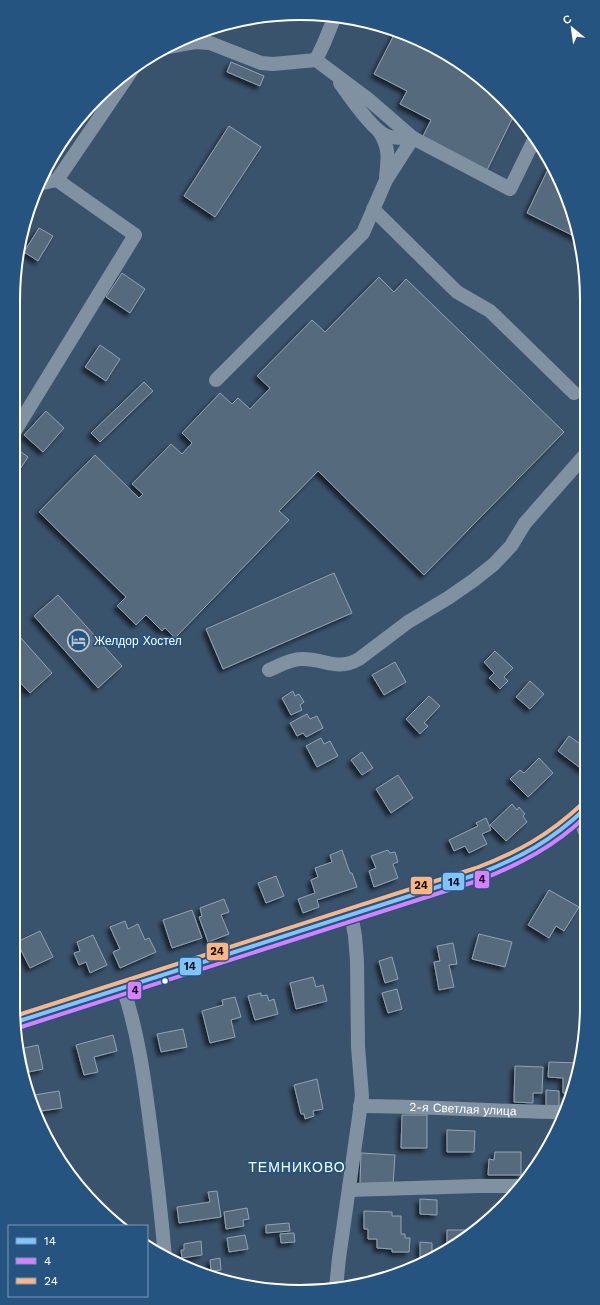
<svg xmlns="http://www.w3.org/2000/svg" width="600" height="1305" viewBox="0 0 600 1305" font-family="'Work Sans',sans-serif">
<defs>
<filter id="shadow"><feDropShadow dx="-3.5" dy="3.5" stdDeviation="2" flood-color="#0009"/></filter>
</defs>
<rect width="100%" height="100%" fill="#3a536c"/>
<!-- building -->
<g fill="#566a7d" stroke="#93a2b1" filter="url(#shadow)">
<polygon points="396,31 410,35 475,72 515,113 486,172 421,140 431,120 400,104 407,91 374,74"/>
<polygon points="231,62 264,76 260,86 227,72"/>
<polygon points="229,126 261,147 215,217 184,196"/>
<polygon points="69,132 70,133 59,150 57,149 61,141"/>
<polygon points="550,165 565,190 578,238 527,213"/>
<polygon points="39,228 53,236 38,261 24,252"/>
<polygon points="122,273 145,289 130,313 106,297"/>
<polygon points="379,277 394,292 406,279 564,432 424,575 318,471 279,511 289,520 175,638 165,628 162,631 146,615 136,625 117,606 126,597 39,512 95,455 139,498 143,494 132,484 171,444 182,454 192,443 182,433 220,393 232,404 238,398 250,409 270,388 257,376 312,320 325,332"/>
<polygon points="100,345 120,359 106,381 85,367"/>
<polygon points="144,382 153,391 100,442 91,433"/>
<polygon points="46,411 64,428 43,452 24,435"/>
<polygon points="17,449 28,457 13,480 13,455"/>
<polygon points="334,573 352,613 223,669 206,629"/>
<polygon points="58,595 122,666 98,688 34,616"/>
<polygon points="13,629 52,673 30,693 13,675"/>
<polygon points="495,651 513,668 504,677 508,681 500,689 489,678 494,673 484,662"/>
<polygon points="395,662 406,682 384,695 372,675"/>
<polygon points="530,681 544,694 530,709 516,697"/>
<polygon points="293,691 295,696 299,694 304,702 300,705 302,710 291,715 282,698"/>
<polygon points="429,696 440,706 424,723 428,726 420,734 406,719"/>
<polygon points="307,714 310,719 317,716 323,728 306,737 303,733 297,736 290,723"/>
<polygon points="569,736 586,748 586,766 583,770 558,751"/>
<polygon points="321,738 324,744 330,741 338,756 317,767 306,746"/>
<polygon points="362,752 373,768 362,775 351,760"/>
<polygon points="539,758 553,773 528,797 510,779 520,770 524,773"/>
<polygon points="398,775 413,798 391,813 376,789"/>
<polygon points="512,804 517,810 519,807 525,814 523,816 527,822 506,841 490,825"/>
<polygon points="486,818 491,830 482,834 487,844 469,853 465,846 454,851 449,840 478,826 476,823"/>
<polygon points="342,850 350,873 352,873 357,887 317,900 319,907 303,913 298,899 315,893 311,880 318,877 315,868 332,862 330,855"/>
<polygon points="388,850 390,853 395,852 398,862 393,864 398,878 374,887 369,871 376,868 371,856"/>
<polygon points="276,876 284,896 266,903 258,883"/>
<polygon points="549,890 579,907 564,931 556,926 549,938 528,925"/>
<polygon points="224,899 229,912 221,915 229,934 208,942 199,917 202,916 200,908"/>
<polygon points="192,910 202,938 172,948 163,920"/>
<polygon points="125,921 128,929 138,924 145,940 149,938 156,952 120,968 113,952 120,949 110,927"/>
<polygon points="40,931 53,957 30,968 17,942"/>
<polygon points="479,934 512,942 505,967 472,959"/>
<polygon points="93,935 107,965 90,973 86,962 79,965 74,953 80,951 77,942"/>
<polygon points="453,943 457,964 449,965 454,987 439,990 434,962 440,961 437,946"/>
<polygon points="392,957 398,979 385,983 379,961"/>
<polygon points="313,977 316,987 323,985 327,1001 296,1009 290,983"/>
<polygon points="397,989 402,1009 388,1013 382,993"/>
<polygon points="261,993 261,996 267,995 269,1001 274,999 278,1014 255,1020 248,996"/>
<polygon points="235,997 241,1017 231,1020 235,1037 210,1043 202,1011 223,1005 222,1000"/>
<polygon points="183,1029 187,1047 161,1052 157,1034"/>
<polygon points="113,1035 117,1051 94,1057 98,1072 84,1075 76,1045"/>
<polygon points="38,1045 43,1069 29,1072 24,1048"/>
<polygon points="549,1062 581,1063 572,1093 563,1093 563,1078 548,1077"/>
<polygon points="515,1066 543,1067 542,1093 533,1093 533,1103 514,1102"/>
<polygon points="317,1079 323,1109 313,1111 314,1116 305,1119 304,1114 301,1114 294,1085"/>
<polygon points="546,1090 559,1091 559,1109 546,1109"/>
<polygon points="59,1091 62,1108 35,1112 28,1096"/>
<polygon points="402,1115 427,1115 427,1148 401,1148"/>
<polygon points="447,1130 475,1131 474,1152 447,1152"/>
<polygon points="495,1152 521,1152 521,1175 488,1175 489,1159 494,1160"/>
<polygon points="361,1153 395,1155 393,1186 360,1184"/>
<polygon points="217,1191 221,1217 179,1223 177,1207 210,1202 208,1192"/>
<polygon points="420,1199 437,1200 437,1215 420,1214"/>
<polygon points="247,1208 249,1219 243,1220 244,1226 226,1229 224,1212"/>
<polygon points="364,1211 392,1212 392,1216 401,1216 401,1234 405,1234 405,1238 410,1238 409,1252 392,1252 392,1249 377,1248 377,1239 368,1239 368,1229 364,1229"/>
<polygon points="289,1223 290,1231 266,1233 266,1225"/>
<polygon points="447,1230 467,1230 467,1234 447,1251"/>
<polygon points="294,1233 295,1242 281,1243 280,1234"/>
<polygon points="245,1235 248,1249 229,1252 227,1238"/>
<polygon points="201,1241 202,1255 182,1258 181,1250 184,1250 184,1244"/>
<polygon points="420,1242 432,1243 432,1257 420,1257"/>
<polygon points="220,1258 221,1270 211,1271 210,1260"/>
<polygon points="300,1285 300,1291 282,1290 282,1287"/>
</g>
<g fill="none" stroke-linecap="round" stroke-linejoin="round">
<!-- minor -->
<g stroke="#8091a2" stroke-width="14">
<polyline points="168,47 195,42 210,43 261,63 273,64 316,60 368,99 413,138 510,189 535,138"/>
<polyline points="316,60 324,43 335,16"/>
<path d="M 340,83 C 349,96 372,129 385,135 C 392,139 405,138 413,138"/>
<path d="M 379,131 C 390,148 388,159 386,177"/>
<polyline points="38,184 57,180 134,67"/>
<polyline points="373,209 457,292 490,311 574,393"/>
<polyline points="216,380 363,233 386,180 413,138"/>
<polyline points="13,434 135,235 57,180"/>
<path d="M 269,670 C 279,666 290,659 301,659 C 324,658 336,672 359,659 L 408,622 L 448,598 L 474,580 L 494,564 L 511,546 L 525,523 L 585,455"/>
<polyline points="578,816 586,834"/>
<path d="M 123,988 C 138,1032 144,1077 150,1123 C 156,1168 161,1212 165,1257"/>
<path d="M 16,1022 C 124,988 231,954 339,918 C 371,907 404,898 436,888 C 493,870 544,852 586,808"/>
<path id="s1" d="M 360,1106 C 429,1106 497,1112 566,1112"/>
<polyline points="349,1190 478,1186 521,1186"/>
<polyline points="336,1288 339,1258 362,1096 358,1047 357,961 355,936 351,914"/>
</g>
<defs>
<path id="bus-1" d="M 16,1022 L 478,874 C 522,857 551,841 586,808"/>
<path id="bus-2" d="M 18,1028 L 480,880 C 520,864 555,846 586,816"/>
<path id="bus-3" d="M 15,1016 L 476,868 C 518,852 549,835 582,804"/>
</defs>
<!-- bus-1 casing -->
<use href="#bus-1" stroke="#255481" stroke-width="7"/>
<!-- bus-2 casing -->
<use href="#bus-2" stroke="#255481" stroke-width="7"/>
<!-- bus-3 casing -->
<use href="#bus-3" stroke="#255481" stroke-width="7"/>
<!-- bus-1 -->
<use href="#bus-1" stroke="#80c4ff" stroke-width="4"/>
<!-- bus-2 -->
<use href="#bus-2" stroke="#d880ff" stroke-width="4"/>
<!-- bus-3 -->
<use href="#bus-3" stroke="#ffb580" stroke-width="4"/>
</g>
<!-- icons -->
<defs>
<symbol id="hotel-ring" viewBox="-11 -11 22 22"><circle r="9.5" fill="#255481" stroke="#bac3cc" stroke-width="1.5"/><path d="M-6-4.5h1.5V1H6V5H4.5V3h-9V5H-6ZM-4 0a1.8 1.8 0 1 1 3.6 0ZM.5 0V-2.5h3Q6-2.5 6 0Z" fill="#bac3cc"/></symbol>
</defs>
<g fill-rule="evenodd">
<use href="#hotel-ring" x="66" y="628" width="25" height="25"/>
</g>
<!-- markers -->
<circle fill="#fff" stroke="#255481" stroke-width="1.5" cx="165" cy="981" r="3.5"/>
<g text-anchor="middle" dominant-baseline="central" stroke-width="3.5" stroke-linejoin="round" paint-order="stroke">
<!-- poi labels -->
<g font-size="12" fill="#fff" stroke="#255481" text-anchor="start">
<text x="94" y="641">Желдор Хостел</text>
</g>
<!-- street labels -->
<g font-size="12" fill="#fff" stroke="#255481">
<text stroke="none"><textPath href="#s1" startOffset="103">2-я Светлая улица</textPath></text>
</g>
<!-- quarter labels -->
<g font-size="14" letter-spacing="1" fill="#fff" stroke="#255481">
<text x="297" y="1167">ТЕМНИКОВО</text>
</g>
</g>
<!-- crop -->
<path d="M0 0H600V1305H0ZM300 20H300A280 280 0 0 1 580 300V1005A280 280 0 0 1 300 1285H300A280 280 0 0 1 20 1005V300A280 280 0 0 1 300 20Z" fill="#255481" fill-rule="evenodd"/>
<path fill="none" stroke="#fff" stroke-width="2" d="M300 20H300A280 280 0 0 1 580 300V1005A280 280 0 0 1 300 1285H300A280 280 0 0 1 20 1005V300A280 280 0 0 1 300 20Z"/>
<g stroke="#255481" stroke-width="1.5">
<rect x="474" y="870" width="16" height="19" rx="4" fill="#d880ff"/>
<rect x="442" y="872" width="23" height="19" rx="4" fill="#80c4ff"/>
<rect x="410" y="876" width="23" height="19" rx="4" fill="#ffb580"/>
<rect x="206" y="942" width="23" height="19" rx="4" fill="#ffb580"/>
<rect x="179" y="957" width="23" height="19" rx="4" fill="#80c4ff"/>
<rect x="127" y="981" width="15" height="19" rx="4" fill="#d880ff"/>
</g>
<g font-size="11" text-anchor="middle" font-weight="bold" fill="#111">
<text x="482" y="883">4</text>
<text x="454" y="886">14</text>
<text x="421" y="889">24</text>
<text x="217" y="955">24</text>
<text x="190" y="970">14</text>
<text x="135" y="994">4</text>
</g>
<!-- legend -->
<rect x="8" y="1225" width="140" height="72" fill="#255481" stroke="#7c98b3"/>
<rect x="16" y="1238" width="20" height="6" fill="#80c4ff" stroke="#7c98b3"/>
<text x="44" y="1245" font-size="12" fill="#ffffff">14</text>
<rect x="16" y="1258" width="20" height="6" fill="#d880ff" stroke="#7c98b3"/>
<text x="44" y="1265" font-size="12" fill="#ffffff">4</text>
<rect x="16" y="1278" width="20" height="6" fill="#ffb580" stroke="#7c98b3"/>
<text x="44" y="1285" font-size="12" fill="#ffffff">24</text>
<!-- north arrow -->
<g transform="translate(572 28) rotate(331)" stroke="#255481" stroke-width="3" paint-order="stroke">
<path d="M0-3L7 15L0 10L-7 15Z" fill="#ffffff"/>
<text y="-6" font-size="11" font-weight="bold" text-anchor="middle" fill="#ffffff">С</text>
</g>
</svg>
